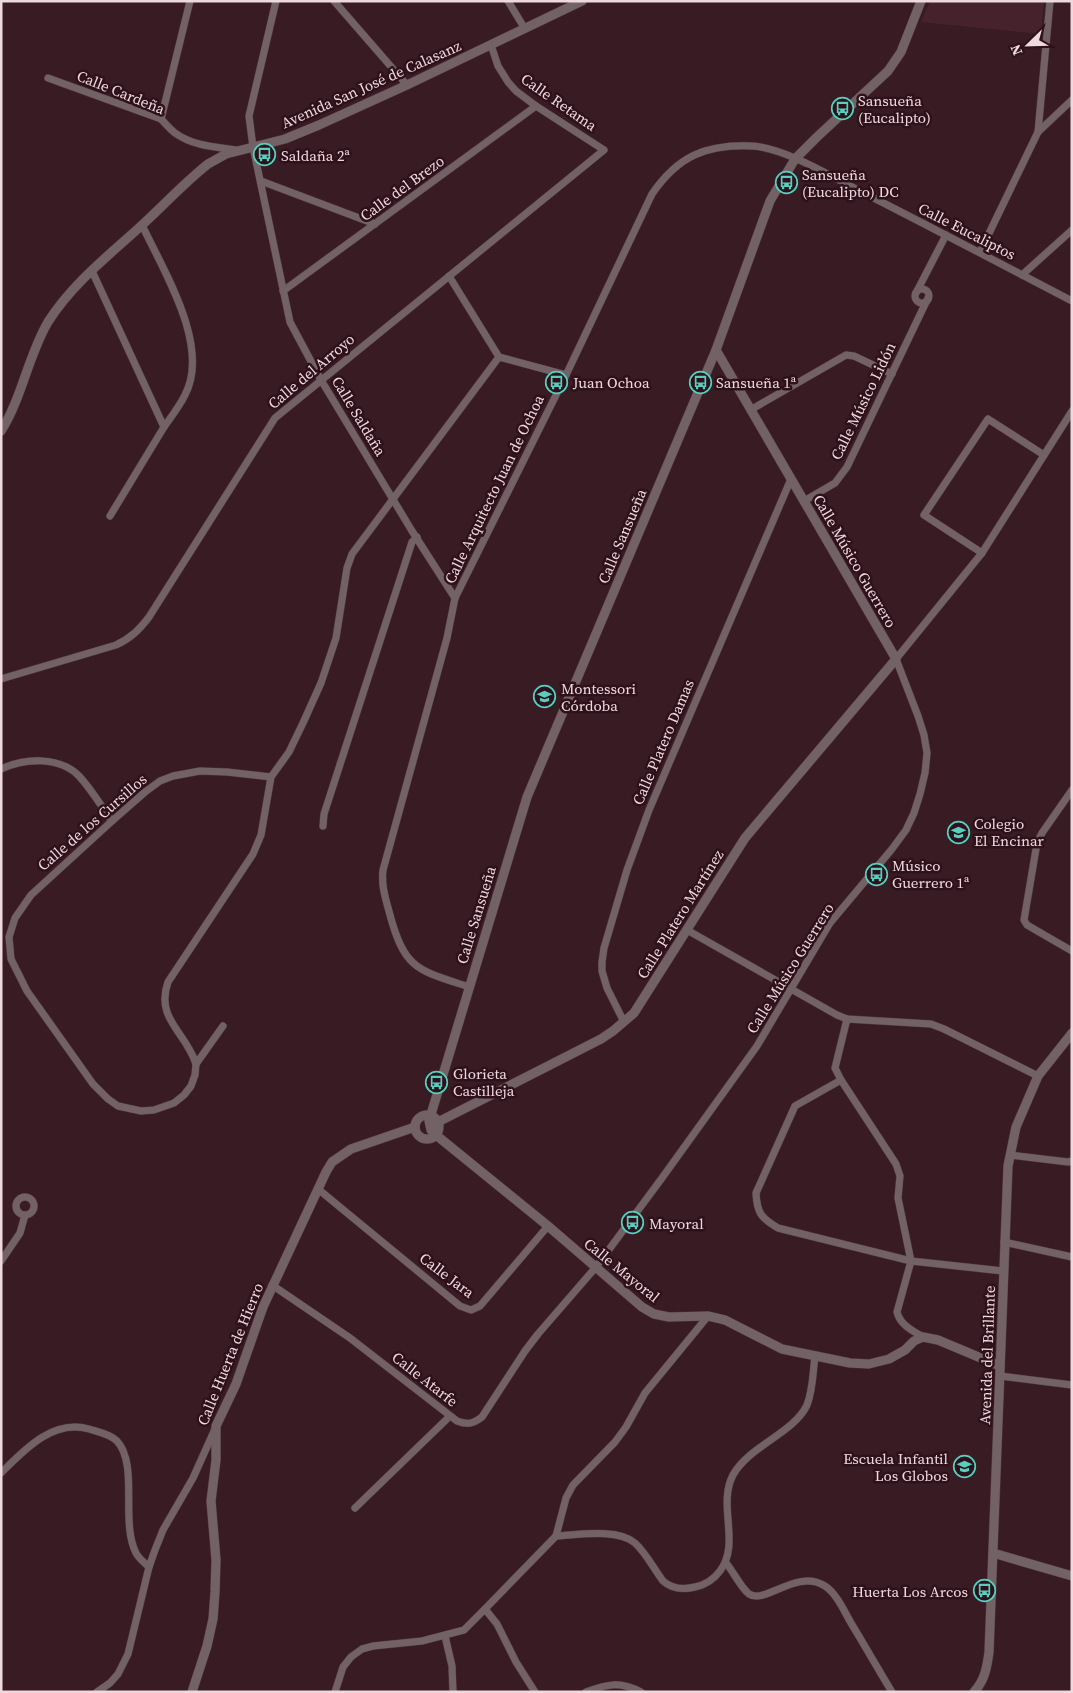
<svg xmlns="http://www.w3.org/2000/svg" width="1073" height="1693" viewBox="0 0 1073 1693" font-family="'Source Serif 4',serif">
<rect width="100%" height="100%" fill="#381b23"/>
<!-- built -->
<polygon fill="#46222d" points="930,1 1044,1 1041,34 921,22"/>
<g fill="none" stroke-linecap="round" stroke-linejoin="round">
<defs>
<g id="minor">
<polyline points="276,1 249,116 253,147 290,322 321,380 412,531 455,598"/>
<polyline points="334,1 407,85"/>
<polyline points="508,1 525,29"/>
<path d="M 48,78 L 161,119 C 165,123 170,129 175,133 C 193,146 215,147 236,150"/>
<polyline points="161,119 190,1"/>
<polyline points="1038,132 1072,100"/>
<polyline points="261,181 375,224"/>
<path d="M 142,225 C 163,270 211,346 185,395 C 179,407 171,417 164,427"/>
<polyline points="980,252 1038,132 1050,1"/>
<polyline points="92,271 164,427 110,516"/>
<polyline points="1022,275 1072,230"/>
<polyline points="449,276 499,357 566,375"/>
<circle cx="922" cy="296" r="7"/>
<polyline points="283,291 536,106"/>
<polyline points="916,293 946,235"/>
<polyline points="752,409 846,355 854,356 892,374"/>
<polyline points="804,501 835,483 847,467 928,298"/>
<polyline points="982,553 924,515 988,419 1044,455"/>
<path d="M 1,679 L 116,645 C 131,638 139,630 149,617 L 275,418 L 604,150 L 536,106 L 516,91 L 508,82 L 498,66 L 491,45"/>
<path d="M 1,769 C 25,758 59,756 79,776 C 92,790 101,806 112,821"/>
<polyline points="1072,790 1042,833 1037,843 1024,920 1027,925 1072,951"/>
<polyline points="323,826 324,814 412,542 417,537"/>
<polyline points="687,930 837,1015 847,1019 931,1024 944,1029 1038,1076"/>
<path d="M 469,987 C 418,970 405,970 390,915 C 386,900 381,886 383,870 L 447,638 L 455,598 L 566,375 L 652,194 C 678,156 706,144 752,146 C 785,148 830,176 860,191 C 931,227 1001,264 1072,301"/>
<path d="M 847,1019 L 835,1068 L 841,1080 L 896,1164 L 900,1176 L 898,1198 L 911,1261 L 897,1312 C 900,1325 913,1331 923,1337"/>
<polyline points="624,1022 607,988 602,971 602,962 604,948 627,870 649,810 791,479"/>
<polyline points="223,1026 196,1064 195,1075 191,1086 184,1095 174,1103 154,1110 141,1111 118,1106 108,1099 93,1084 27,991 11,959 9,937 15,918 31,895 112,821 145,792 160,781 173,776 200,771 227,772 271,777"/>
<path d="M 196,1064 C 186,1032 155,1019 168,982 L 253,854 L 261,835 L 271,777 L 289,752 L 303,723 L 321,683 L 336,638 L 347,568 L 352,554 L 499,357"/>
<path d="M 841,1080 L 795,1106 L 756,1193 C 757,1213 761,1218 778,1228 L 911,1261 L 1003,1271"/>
<polyline points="1010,1155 1068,1162 1072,1161"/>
<polyline points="318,1189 460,1306 471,1310 480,1306 548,1226"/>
<circle cx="25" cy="1206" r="9"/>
<polyline points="1004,1242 1072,1257"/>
<polyline points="1,1261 20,1233 25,1215"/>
<path d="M 272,1285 L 350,1338 L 457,1421 C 467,1425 473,1424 482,1417 L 525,1351 L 538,1334 L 596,1267 L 662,1178 L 757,1046 L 830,923 L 892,849 L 906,830 L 914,813 L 920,794 L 925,773 L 927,753 L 924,735 L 918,716 L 896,659 L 982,553 L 1072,411"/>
<polyline points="1000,1376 1072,1385"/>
<path d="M 1,1473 C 25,1449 53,1419 89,1429 C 98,1432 110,1434 117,1441 C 139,1465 120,1522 136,1553 C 139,1559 145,1563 149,1567"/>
<polyline points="355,1508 450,1416"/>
<path d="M 556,1536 C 578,1535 618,1528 635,1543 C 646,1553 654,1569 663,1581 C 672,1589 683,1590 695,1587 C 705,1585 714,1579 720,1571 C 741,1543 717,1505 733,1475 C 749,1446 794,1433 807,1405 C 813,1390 813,1371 815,1356"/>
<path d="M 726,1563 C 733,1571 741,1588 749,1594 C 765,1605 797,1568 825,1586 C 837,1594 844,1611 851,1623 C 865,1646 878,1669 892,1692"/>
<polyline points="485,1609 497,1624 516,1662 535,1692"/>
<polyline points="445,1636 452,1666 453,1692"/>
<polyline points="97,1692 110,1683 118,1674 128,1654 149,1567 155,1550 163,1530 193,1478 215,1429"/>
<polyline points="335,1692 343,1667 351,1657 362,1649 373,1646 422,1641 464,1630 485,1609 556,1536 566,1498 573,1485 615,1442 626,1427 645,1393 708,1316"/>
<path d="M 586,1692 C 607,1684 620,1681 641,1692"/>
</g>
<g id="tertiary">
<polyline points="921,1 901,52 888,71 817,137 795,159 770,201 716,350 527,797 429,1121 431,1130 436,1135 548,1226 642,1307 654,1314 669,1317 708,1316 725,1320 782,1349 850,1363 869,1364 889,1359 905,1350 914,1341 923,1337 938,1340 1000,1366"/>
<path d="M 1,431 C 22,398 28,356 48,322 C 72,284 108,256 141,226 C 163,206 184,183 208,164 L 226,154 L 285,139 L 319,125 L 407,85 L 582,1"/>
<circle cx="427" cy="1127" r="12"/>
<polyline points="438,1122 601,1039 613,1031 634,1013 745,838 896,659 716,350"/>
<polyline points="993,1553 1072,1576"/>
<polyline points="192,1692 207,1646 213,1619 215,1592 216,1560 211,1501 216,1460 216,1426 236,1384 263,1307 326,1172 332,1162 351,1149 415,1127"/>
<path d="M 974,1692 C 985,1680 987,1667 989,1652 L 1008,1166 L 1016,1127 L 1038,1076 L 1072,1033"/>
</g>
</defs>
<!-- minor casing -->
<use href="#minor" stroke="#51363d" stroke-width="8"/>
<!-- tertiary casing -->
<use href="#tertiary" stroke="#51363d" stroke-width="10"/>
<!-- minor -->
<use href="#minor" stroke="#726265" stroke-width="7"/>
<!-- tertiary -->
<use href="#tertiary" stroke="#726265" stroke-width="9"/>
</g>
<!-- icons -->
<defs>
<symbol id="bus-ring" viewBox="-11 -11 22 22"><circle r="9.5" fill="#2e111a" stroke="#59cebe" stroke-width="1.5"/><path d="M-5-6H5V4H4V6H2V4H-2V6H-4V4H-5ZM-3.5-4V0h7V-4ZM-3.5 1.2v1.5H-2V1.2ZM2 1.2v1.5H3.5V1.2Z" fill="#59cebe"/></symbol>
<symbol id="school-ring" viewBox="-11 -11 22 22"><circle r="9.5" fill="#2e111a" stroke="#59cebe" stroke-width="1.5"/><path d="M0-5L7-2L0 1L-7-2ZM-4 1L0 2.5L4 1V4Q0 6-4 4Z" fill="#59cebe"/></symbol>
</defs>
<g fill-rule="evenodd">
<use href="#bus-ring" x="830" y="96" width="25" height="25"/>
<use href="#bus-ring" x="252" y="142" width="25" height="25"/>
<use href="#bus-ring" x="774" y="170" width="25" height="25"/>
<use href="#bus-ring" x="544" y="370" width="25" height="25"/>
<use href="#bus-ring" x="688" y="370" width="25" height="25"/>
<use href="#school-ring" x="532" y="684" width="25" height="25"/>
<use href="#school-ring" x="946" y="820" width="25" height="25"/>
<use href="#bus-ring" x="864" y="862" width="25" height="25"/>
<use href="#bus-ring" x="424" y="1070" width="25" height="25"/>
<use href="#bus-ring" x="620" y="1210" width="25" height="25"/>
<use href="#school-ring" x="952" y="1454" width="25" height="25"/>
<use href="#bus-ring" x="972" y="1578" width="25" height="25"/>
</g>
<g text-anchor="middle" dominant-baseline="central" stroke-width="5" stroke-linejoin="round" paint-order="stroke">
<!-- street labels -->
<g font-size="15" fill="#eed9de" stroke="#2e111a">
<text transform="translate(371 84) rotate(-24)">Avenida San José de Calasanz</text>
<text transform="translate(121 92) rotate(22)">Calle Cardeña</text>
<text transform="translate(559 102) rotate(35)">Calle Retama</text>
<text transform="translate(402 188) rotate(-36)">Calle del Brezo</text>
<text transform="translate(967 231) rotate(27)">Calle Eucaliptos</text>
<text transform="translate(311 371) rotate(-40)">Calle del Arroyo</text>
<text transform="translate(863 401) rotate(-64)">Calle Músico Lidón</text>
<text transform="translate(359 416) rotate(59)">Calle Saldaña</text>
<text transform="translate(494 489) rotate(-64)">Calle Arquitecto Juan de Ochoa</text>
<text transform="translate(622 536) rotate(-67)">Calle Sansueña</text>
<text transform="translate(855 561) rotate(60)">Calle Músico Guerrero</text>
<text transform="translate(663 742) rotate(-67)">Calle Platero Damas</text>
<text transform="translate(92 822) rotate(-41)">Calle de los Cursillos</text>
<text transform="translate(680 914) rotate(-58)">Calle Platero Martínez</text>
<text transform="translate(476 915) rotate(-73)">Calle Sansueña</text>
<text transform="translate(790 968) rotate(-58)">Calle Músico Guerrero</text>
<text transform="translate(622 1270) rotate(39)">Calle Mayoral</text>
<text transform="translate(447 1275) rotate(37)">Calle Jara</text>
<text transform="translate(230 1354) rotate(-68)">Calle Huerta de Hierro</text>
<text transform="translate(987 1355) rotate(-88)">Avenida del Brillante</text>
<text transform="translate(425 1379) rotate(38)">Calle Atarfe</text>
</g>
<!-- poi labels -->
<g font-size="15" fill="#eed9de" stroke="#2e111a" text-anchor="start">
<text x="858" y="100">Sansueña<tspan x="858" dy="17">(Eucalipto)</tspan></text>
<text x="281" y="155">Saldaña 2ª</text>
<text x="802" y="174">Sansueña<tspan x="802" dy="17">(Eucalipto) DC</tspan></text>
<text x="573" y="382">Juan Ochoa</text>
<text x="716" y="382">Sansueña 1ª</text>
<text x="561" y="688">Montessori<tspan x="561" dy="17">Córdoba</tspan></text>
<text x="974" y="823">Colegio<tspan x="974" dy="17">El Encinar</tspan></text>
<text x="892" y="865">Músico<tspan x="892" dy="17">Guerrero 1ª</tspan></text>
<text x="453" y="1073">Glorieta<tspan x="453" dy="17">Castilleja</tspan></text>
<text x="649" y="1223">Mayoral</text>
<text x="948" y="1458" text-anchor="end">Escuela Infantil<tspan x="948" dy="17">Los Globos</tspan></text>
<text x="968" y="1591" text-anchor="end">Huerta Los Arcos</text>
</g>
</g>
<!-- border -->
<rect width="1073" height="1693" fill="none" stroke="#eed9de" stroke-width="5"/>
<!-- north arrow -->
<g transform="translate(1028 45) rotate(247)" stroke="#2e111a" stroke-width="4" paint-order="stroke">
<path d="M0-4L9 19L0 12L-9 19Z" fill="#eed9de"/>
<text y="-8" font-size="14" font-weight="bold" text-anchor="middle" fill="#eed9de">N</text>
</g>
</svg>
